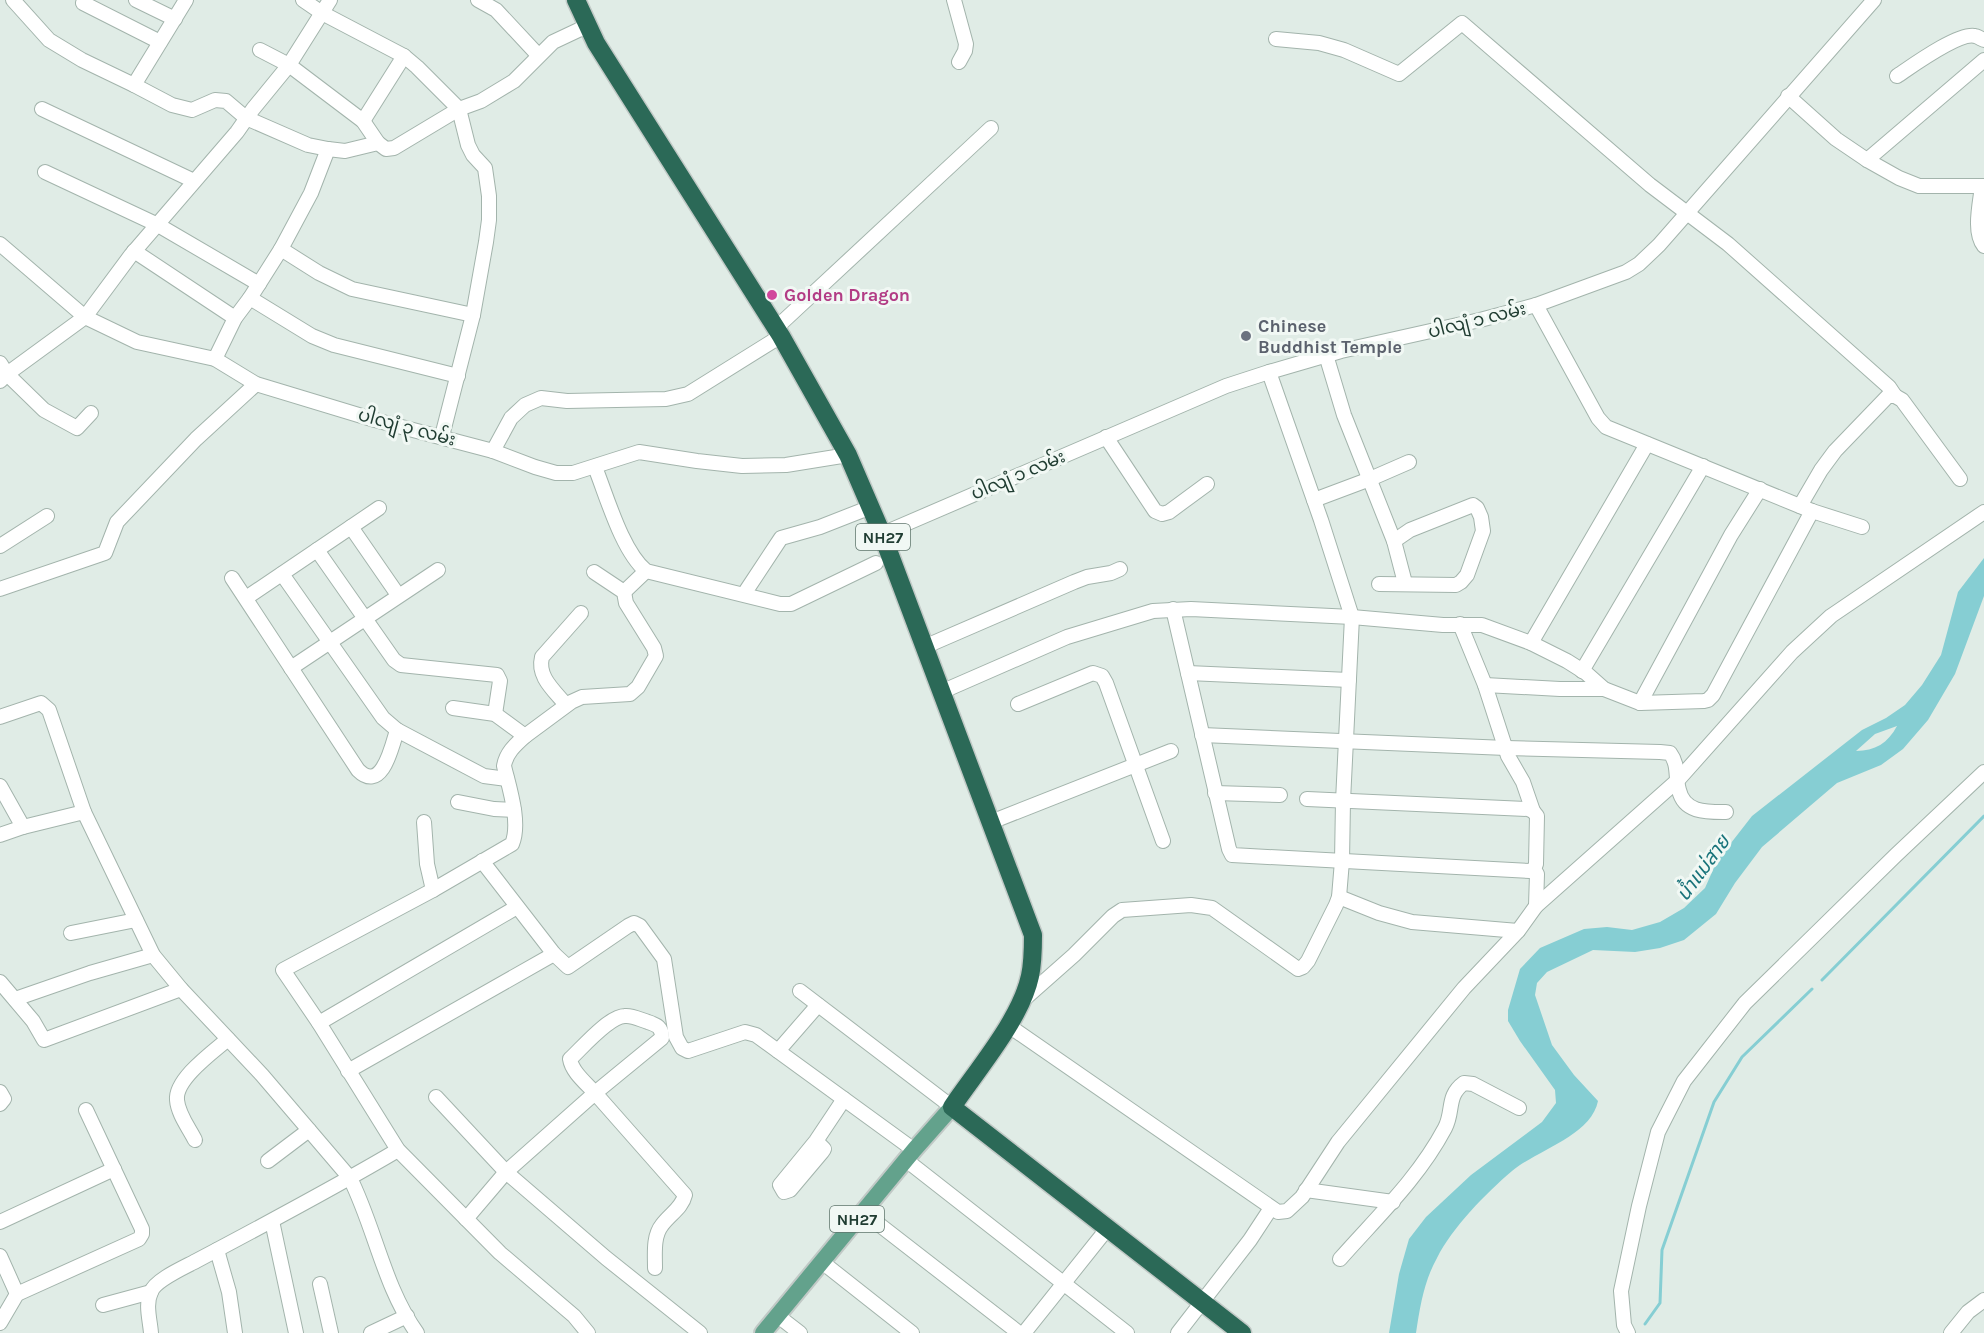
<svg xmlns="http://www.w3.org/2000/svg" width="1984" height="1333" viewBox="0 0 1984 1333" font-family="Karla,'Noto Sans Myanmar','Noto Sans Thai',sans-serif">
<rect width="100%" height="100%" fill="#e0ece6"/>
<!-- water -->
<path fill="#86ced3" fill-rule="evenodd" d="M 1984,558 L 1984,596 L 1955,674 L 1928,720 L 1903,749 L 1881,765 L 1837,783 L 1762,847 L 1735,883 L 1716,914 L 1684,940 L 1660,948 L 1635,952 L 1593,950 L 1547,972 L 1537,983 L 1535,995 L 1552,1045 L 1574,1075 L 1598,1101 C 1591,1136 1537,1150 1512,1171 C 1486,1193 1452,1228 1437,1258 C 1424,1281 1420,1307 1416,1333 L 1389,1333 L 1399,1274 L 1409,1239 L 1426,1217 L 1471,1175 L 1542,1122 L 1556,1103 L 1555,1090 L 1520,1041 L 1508,1021 L 1508,1010 L 1520,969 L 1540,948 L 1584,929 L 1607,927 L 1632,930 L 1660,922 L 1684,908 L 1705,888 L 1717,861 L 1752,816 L 1862,730 L 1886,718 L 1905,705 L 1922,685 L 1941,655 L 1958,592 ZM 1897,726 C 1888,743 1875,751 1856,751 L 1875,734 Z"/>
<g fill="none" stroke-linecap="round" stroke-linejoin="round">
<!-- stream -->
<g stroke="#86ced3" stroke-width="3">
<polyline points="1822,980 1984,816"/>
<polyline points="1645,1324 1660,1303 1662,1250 1714,1102 1742,1057 1812,989"/>
</g>
<defs>
<g id="minor">
<polyline points="13,0 49,40 82,60 134,85 172,105 192,110 215,100 226,101 246,118 308,145 328,149 345,151 378,143 386,149 394,148 459,109 481,101 514,81 553,42 587,26"/>
<polyline points="136,0 175,19"/>
<polyline points="303,0 322,13 404,56 417,67 459,109 468,145 473,155 485,168 489,196 489,220 486,242 473,315 442,436"/>
<polyline points="478,0 496,10 538,55"/>
<polyline points="954,0 966,44 965,51 959,62"/>
<polyline points="83,3 160,42"/>
<polyline points="1276,39 1319,43 1344,50 1399,74 1462,23 1650,185 1728,244 1889,387 1895,396"/>
<polyline points="260,50 289,65 363,121 378,143"/>
<path d="M 1897,76 C 1912,66 1959,32 1975,36 C 1977,36 1983,40 1984,40"/>
<polyline points="134,85 186,0"/>
<polyline points="1788,96 1836,139 1867,160 1899,178 1919,186 1984,186"/>
<polyline points="42,109 194,181"/>
<polyline points="363,121 404,56"/>
<polyline points="1867,160 1984,60"/>
<polyline points="45,172 158,225 259,284"/>
<path d="M 1982,186 C 1980,204 1973,232 1984,246"/>
<polyline points="0,244 85,317 137,342 215,359 256,384 375,420 493,451 535,467 556,473 573,473 639,452 697,461 742,466 786,465 848,455"/>
<polyline points="281,249 319,273 352,289 473,315"/>
<polyline points="134,251 235,318"/>
<polyline points="250,298 312,336 334,345 458,376"/>
<polyline points="1536,305 1598,418 1606,427 1812,511 1862,527"/>
<polyline points="776,328 991,128"/>
<polyline points="1326,355 1344,415 1394,541 1405,583"/>
<polyline points="215,359 235,318 250,298 281,249 311,193 328,149"/>
<polyline points="0,363 7,374 44,410 77,428 91,413"/>
<polyline points="0,381 7,374 85,317 131,255 237,132 253,109 289,65 330,0"/>
<polyline points="1106,437 1155,511 1162,514 1169,512 1207,484"/>
<polyline points="493,451 511,418 525,405 541,398 567,401 666,399 688,394 781,336"/>
<path d="M 595,467 C 607,497 622,551 646,571 L 780,604 L 791,604 L 876,563"/>
<polyline points="1314,500 1370,479 1409,462"/>
<polyline points="1800,506 1821,470 1835,451 1888,396 1895,396 1902,400 1960,479"/>
<polyline points="351,527 398,595"/>
<polyline points="882,534 1226,386 1269,372 1341,351 1480,320 1536,305 1626,272 1639,264 1659,245 1874,0"/>
<polyline points="0,546 47,516"/>
<polyline points="317,550 394,660 401,665 497,675 500,681 495,714"/>
<polyline points="282,574 383,718 397,730 484,776 507,779"/>
<path d="M 232,578 L 358,770 C 382,794 392,746 397,730"/>
<polyline points="1379,584 1456,585 1461,582 1467,575 1483,531 1481,517 1477,508 1473,505 1410,530 1394,541"/>
<polyline points="0,589 105,553 117,522 196,439 256,384"/>
<polyline points="624,592 646,571"/>
<polyline points="744,594 781,538 820,527 871,507"/>
<polyline points="246,598 379,508"/>
<polyline points="1173,609 1229,849 1232,855 1530,871 1534,869 1536,864 1537,816 1533,811 1528,809 1307,799"/>
<polyline points="1460,624 1485,685 1508,756 1523,782 1533,811"/>
<polyline points="1531,643 1647,444"/>
<polyline points="924,647 1074,582 1087,577 1111,573 1120,569"/>
<polyline points="291,668 438,570"/>
<polyline points="1582,671 1703,466"/>
<polyline points="1188,673 1349,680"/>
<polyline points="1485,685 1560,689 1604,689"/>
<polyline points="941,692 1067,637 1153,611 1191,609 1352,617 1443,625 1482,625 1531,643 1567,661 1586,673 1604,689 1640,703 1704,701 1708,700 1713,695 1812,511"/>
<polyline points="1640,703 1731,535 1760,489"/>
<polyline points="1018,704 1093,673 1102,676 1106,683 1163,841"/>
<path d="M 566,705 C 554,690 537,677 542,657 L 581,613"/>
<path d="M 453,708 L 495,714 L 525,736 C 515,745 506,753 504,766 C 509,787 521,823 512,844 L 433,890 L 283,970 L 319,1023 L 398,1150 L 500,1253 L 574,1316 L 588,1333"/>
<polyline points="0,717 41,703 49,710 84,812"/>
<path d="M 1202,735 L 1506,748 L 1660,752 L 1670,753 C 1679,765 1675,777 1679,790 C 1684,813 1707,812 1726,812"/>
<polyline points="525,736 571,702 582,697 630,694 638,687 656,656 654,648 626,603 624,592 594,572"/>
<polyline points="0,786 23,827"/>
<polyline points="1215,793 1280,795"/>
<polyline points="458,802 494,809 514,810"/>
<polyline points="424,822 427,864 433,890"/>
<polyline points="991,822 1171,751"/>
<path d="M 0,835 L 23,827 L 84,812 L 153,955 L 181,989 L 262,1075 L 350,1178 C 375,1228 384,1287 417,1333"/>
<polyline points="482,861 554,954 568,967 628,926 634,923 640,926 664,959 676,1037 682,1048 688,1051 745,1032 756,1035 914,1150"/>
<polyline points="1339,897 1379,913 1412,922 1518,931"/>
<polyline points="1536,906 1678,780 1792,652 1831,616 1984,512"/>
<polyline points="71,933 136,920"/>
<polyline points="0,982 33,1021 44,1040 181,989"/>
<polyline points="800,991 952,1107"/>
<polyline points="15,999 90,973 153,955"/>
<polyline points="1022,1001 1074,955 1113,916 1122,910 1191,905 1212,908 1298,969 1303,967 1308,961 1336,905 1339,897 1342,861 1343,801 1352,617 1321,520 1269,372"/>
<polyline points="319,1023 517,907"/>
<polyline points="1009,1026 1278,1212 1287,1211 1302,1197 1338,1142 1464,988 1518,931 1536,906 1537,874 1534,869"/>
<polyline points="778,1051 818,1005"/>
<polyline points="348,1071 554,954"/>
<polyline points="0,1092 4,1099 0,1104"/>
<polyline points="436,1097 506,1172 606,1258 700,1333"/>
<path d="M 195,1140 C 189,1128 178,1114 177,1100 C 175,1079 213,1052 228,1039"/>
<polyline points="816,1141 824,1149 822,1152 790,1190 784,1192 780,1185 816,1141 844,1099"/>
<polyline points="906,1160 1127,1333"/>
<polyline points="268,1161 309,1130"/>
<polyline points="1306,1190 1393,1202"/>
<polyline points="863,1212 1019,1333"/>
<path d="M 466,1219 L 506,1172 L 595,1093 L 662,1038 C 662,1027 657,1025 648,1022 C 641,1020 632,1015 625,1016 C 609,1016 582,1048 570,1059 C 572,1072 586,1083 595,1093 L 685,1195 C 682,1208 670,1214 662,1225 C 653,1236 655,1254 655,1268"/>
<polyline points="272,1221 296,1333"/>
<polyline points="0,1222 114,1169"/>
<polyline points="217,1250 229,1292 235,1333"/>
<polyline points="0,1256 17,1294"/>
<path d="M 1340,1259 C 1377,1217 1418,1179 1445,1128 C 1454,1111 1446,1096 1464,1083 L 1473,1084 L 1519,1108"/>
<polyline points="822,1262 912,1333"/>
<polyline points="320,1284 331,1333"/>
<polyline points="103,1305 151,1292"/>
<polyline points="778,1316 800,1333"/>
<polyline points="0,1323 17,1294 139,1239 142,1234 142,1229 86,1110"/>
<path d="M 151,1333 C 150,1320 145,1304 151,1292 C 155,1280 185,1267 196,1261 C 264,1225 332,1189 398,1150"/>
<polyline points="371,1333 407,1316"/>
<polyline points="1024,1333 1107,1229"/>
<polyline points="1178,1333 1250,1240 1271,1208"/>
<polyline points="1628,1333 1624,1325 1621,1291 1639,1206 1658,1132 1684,1081 1745,1003 1896,855 1984,772"/>
<polyline points="1951,1333 1968,1312 1984,1300"/>
</g>
<polyline id="major" points="763,1333 914,1150 952,1107"/>
<path id="highway" d="M 576,0 L 596,43 L 781,336 L 848,455 L 882,534 L 1033,935 C 1033,949 1033,962 1030,976 C 1021,1019 977,1070 952,1107 L 1242,1333"/>
</defs>
<!-- minor casing -->
<use href="#minor" stroke="#a3b4ac" stroke-width="16"/>
<!-- major casing -->
<use href="#major" stroke="#c1c9c6" stroke-width="20"/>
<!-- highway casing -->
<use href="#highway" stroke="#c1c9c6" stroke-width="21"/>
<!-- minor -->
<use href="#minor" stroke="#fff" stroke-width="14"/>
<!-- major -->
<use href="#major" stroke="#63a28c" stroke-width="16"/>
<!-- highway -->
<use href="#highway" stroke="#2b6957" stroke-width="18"/>
</g>
<!-- markers -->
<circle fill="#d1479c" stroke="#f1f8f4" stroke-width="2" cx="772" cy="295" r="6"/>
<circle fill="#6b7280" stroke="#f1f8f4" stroke-width="2" cx="1246" cy="336" r="6"/>
<g text-anchor="middle" dominant-baseline="central" stroke-width="6" stroke-linejoin="round" paint-order="stroke">
<!-- shield labels -->
<g fill="#f1f8f4" stroke="#5f756c" stroke-width="1.5">
<rect x="856" y="524" width="54" height="26" rx="4.5"/>
<rect x="830" y="1206" width="54" height="26" rx="4.5"/>
</g>
<g font-size="16" font-weight="bold" fill="#203d32">
<text x="883" y="537">NH27</text>
<text x="857" y="1219">NH27</text>
</g>
<!-- hotel labels -->
<g font-size="18" font-weight="bold" fill="#b23c85" stroke="#f1f8f4" text-anchor="start">
<text x="784" y="295">Golden Dragon</text>
</g>
<!-- street labels -->
<g font-size="18" fill="#203d32" stroke="#f1f8f4">
<text transform="translate(1477 320) rotate(-14)">ပါလျံ ၁ လမ်း</text>
<text transform="translate(407 427) rotate(15)">ပါလျံ ၃ လမ်း</text>
<text transform="translate(1018 475) rotate(-23)">ပါလျံ ၁ လမ်း</text>
</g>
<!-- worship labels -->
<g font-size="18" font-weight="bold" fill="#5b616d" stroke="#f1f8f4" text-anchor="start">
<text x="1258" y="326">Chinese<tspan x="1258" dy="21">Buddhist Temple</tspan></text>
</g>
<!-- water labels -->
<g font-size="20" font-style="italic" fill="#19737a" stroke="#f1f8f4">
<text transform="translate(1703 868) rotate(-54)">น้ำแม่สาย</text>
</g>
</g>
</svg>
